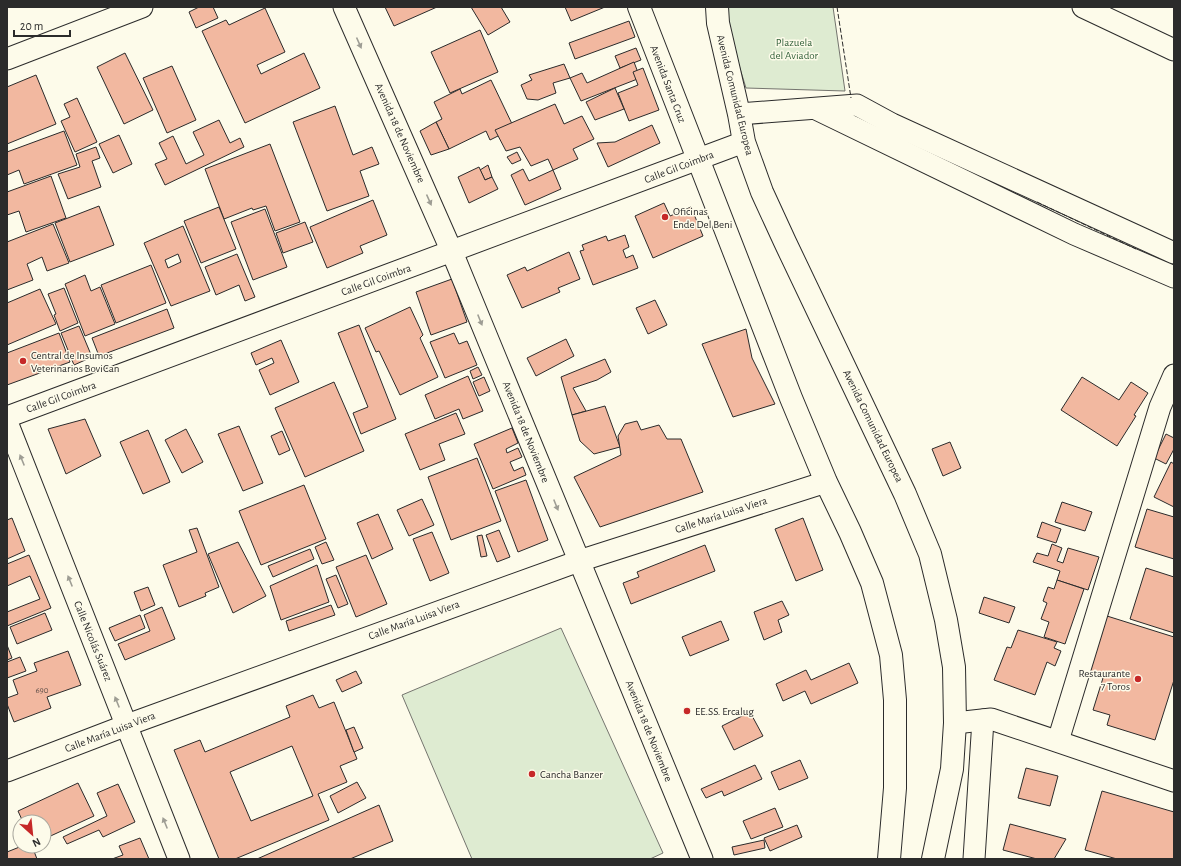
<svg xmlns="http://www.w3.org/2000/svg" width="1181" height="866" viewBox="0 0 1181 866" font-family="'Alegreya Sans',sans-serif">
<rect width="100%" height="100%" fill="#fdfbea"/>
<!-- green -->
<g fill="#deebd1" stroke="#74746e">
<polygon points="725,7 833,7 845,91 746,88 726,23"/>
<polygon points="561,628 663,853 650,859 472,859 402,695"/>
</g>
<!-- building -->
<g fill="#f2b8a0" stroke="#2b2b2b" fill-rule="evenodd">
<polygon points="199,7 213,7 218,18 196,28 189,12"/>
<polygon points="385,7 437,7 394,26"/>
<polygon points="471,7 501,7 510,22 488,35"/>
<polygon points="565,7 605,7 571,21"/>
<polygon points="265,8 285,52 257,65 261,74 304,53 320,88 245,123 202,31 226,20 229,25"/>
<polygon points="629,21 635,37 575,59 569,43"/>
<polygon points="480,30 498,72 450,93 431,52"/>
<polygon points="636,48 641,60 620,68 615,56"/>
<polygon points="125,53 153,110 124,124 97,67"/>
<polygon points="634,62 640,78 581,101 570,78 582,73 587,83"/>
<polygon points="564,64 570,78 553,83 556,93 538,100 527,99 521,85 532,80 529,75"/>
<polygon points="172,66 196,120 167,133 143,78"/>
<polygon points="643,68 659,110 629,121 618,93 638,85 633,72"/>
<polygon points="36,75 56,124 7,144 7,87"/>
<polygon points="491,80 514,128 490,140 486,131 449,149 436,122 442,119 434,102 460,89 462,94"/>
<polygon points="615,88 624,109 595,120 586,102"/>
<polygon points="77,98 97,142 75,152 61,121 70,117 64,104"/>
<polygon points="555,104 564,124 582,116 594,139 573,149 578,159 553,170 548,159 531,166 520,147 506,151 495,130"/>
<polygon points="335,106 353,155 372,147 379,164 360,171 369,196 327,211 293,122"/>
<polygon points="219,120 230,143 240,138 244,147 165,185 155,164 167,159 159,143 173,136 186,164 204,155 193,132"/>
<polygon points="436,122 449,149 431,155 420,131"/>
<polygon points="652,125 660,143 608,167 597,143 615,142"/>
<polygon points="64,131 77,165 24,184 19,170 7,175 7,152"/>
<polygon points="119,135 132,164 113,173 99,144"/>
<polygon points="270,144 300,222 275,231 266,206 253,210 252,208 224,219 205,169"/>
<polygon points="96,147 100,158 92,161 101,187 68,199 58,174 80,167 76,154"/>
<polygon points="517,152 521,160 512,164 507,157"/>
<polygon points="488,165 492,177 485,180 480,170"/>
<polygon points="479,167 485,180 492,177 498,189 469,203 458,177"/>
<polygon points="523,169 529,181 553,170 561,189 525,205 511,175"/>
<polygon points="51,176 66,218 26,232 19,211 7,215 7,192"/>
<polygon points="373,200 387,235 360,246 363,253 327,268 310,227"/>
<polygon points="664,203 670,216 691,207 703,236 653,258 635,216"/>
<polygon points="99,206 114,245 70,262 55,223"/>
<polygon points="219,207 236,249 201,263 184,221"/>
<polygon points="265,209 287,267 253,280 231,222"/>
<polygon points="305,222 313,242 283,253 276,233"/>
<polygon points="53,224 69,263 47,271 42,257 27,264 33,280 7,290 7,242"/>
<path d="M 183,226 L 210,291 L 171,306 L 144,243 ZM 178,254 L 181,262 L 168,268 L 165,260 Z"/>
<polygon points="625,235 629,247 623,250 626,258 633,255 638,268 593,285 580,251 584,250 582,245 606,236 608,241"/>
<polygon points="569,252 580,279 558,288 560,292 522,308 507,275 525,267 527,271"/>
<polygon points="237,254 255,297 245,301 239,285 216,295 205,267"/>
<polygon points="151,265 166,303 116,323 101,285"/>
<polygon points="85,275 91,291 100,287 115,324 85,336 65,284"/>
<polygon points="452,279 467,322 431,335 416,292"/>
<polygon points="64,288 78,323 60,331 54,315 56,314 48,294"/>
<polygon points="40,289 56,324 7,345 7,303"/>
<polygon points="655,300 667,325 648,334 636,308"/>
<polygon points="410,307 423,335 420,338 438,377 400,395 379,351 376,352 365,328"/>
<polygon points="167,309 174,328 99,356 92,338"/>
<polygon points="359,325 396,419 361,434 353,413 368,407 338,333"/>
<polygon points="79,326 92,357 74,365 61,333"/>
<polygon points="746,329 752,358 775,404 733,417 702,344"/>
<polygon points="59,333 70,362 7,385 7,353"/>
<polygon points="454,333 459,344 467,341 477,365 445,378 430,342"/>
<polygon points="566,339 574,356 536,376 527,358"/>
<polygon points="281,340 299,382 270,395 259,370 274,363 272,358 256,365 251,353"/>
<polygon points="605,359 611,372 597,380 573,388 586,411 572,415 561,377"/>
<polygon points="478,367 482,375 473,379 470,371"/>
<polygon points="468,376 483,411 463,419 459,409 435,419 425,395"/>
<polygon points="484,377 490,391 479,396 473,382"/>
<polygon points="1082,377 1119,400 1131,382 1148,393 1134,415 1136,416 1117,446 1061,410"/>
<polygon points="334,382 364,451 305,477 275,408"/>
<polygon points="605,406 620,447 594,454 580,441 572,415"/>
<polygon points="456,413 465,434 439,444 445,460 420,470 405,434"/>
<polygon points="85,419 101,456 66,474 48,429"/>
<polygon points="637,421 641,430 659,425 667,439 681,439 703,492 600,527 574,477 621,455 618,436 625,424"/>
<polygon points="239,426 263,483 243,491 218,434"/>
<polygon points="512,428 518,443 506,449 507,453 518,448 522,457 510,462 514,471 523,467 526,475 493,489 474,444"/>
<polygon points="186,429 203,462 182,473 165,440"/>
<polygon points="148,430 170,482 143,494 120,442"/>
<polygon points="282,431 290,450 279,455 271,436"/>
<polygon points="1166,434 1174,438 1174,449 1166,464 1154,458"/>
<polygon points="950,442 961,468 943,476 932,449"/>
<polygon points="477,458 501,521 451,540 428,477"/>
<polygon points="1171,462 1174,464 1174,507 1154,497"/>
<polygon points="526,480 548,540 518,552 495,491"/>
<polygon points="304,485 326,539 261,565 239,511"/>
<polygon points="422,499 434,525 409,536 397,510"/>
<polygon points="1062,502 1092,512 1085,531 1055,522"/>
<polygon points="1147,509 1174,517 1174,559 1135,547"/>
<polygon points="378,514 393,549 372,559 357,523"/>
<polygon points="12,518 25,551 7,559 7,520"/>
<polygon points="803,518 823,570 796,581 775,529"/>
<polygon points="1042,522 1061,529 1056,543 1037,537"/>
<polygon points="197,528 219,587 205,593 206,596 179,607 163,565 197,552 189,530"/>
<polygon points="499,530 510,557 497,562 486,535"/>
<polygon points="432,532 449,573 430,581 413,539"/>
<polygon points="482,535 487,556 481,557 477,536"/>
<polygon points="238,542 266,596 233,613 208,554"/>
<polygon points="326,542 334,560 322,564 315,547"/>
<polygon points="1052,544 1062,548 1057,561 1063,563 1068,548 1099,557 1088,590 1057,580 1060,571 1033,562 1037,553 1048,556"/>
<polygon points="705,545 715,571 631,604 623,583 639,577 637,572"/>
<polygon points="310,549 314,559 273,577 268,566"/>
<polygon points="29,555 51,608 7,626 7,612 40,599 30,576 7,586 7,564"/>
<polygon points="366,555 387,604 356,617 336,567"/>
<polygon points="317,565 329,602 281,620 270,586"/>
<polygon points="1146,568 1174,577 1174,633 1130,619"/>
<polygon points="336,575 348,604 338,608 326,579"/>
<polygon points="1057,580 1084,589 1065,644 1044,637 1049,622 1041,619 1047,603 1043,601 1048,587 1054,589"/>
<polygon points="148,587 155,605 141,611 134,592"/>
<polygon points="984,597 1015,607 1009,623 979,613"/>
<polygon points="782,601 789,615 778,620 782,632 764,640 754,612"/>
<polygon points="331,605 335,615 289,631 286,621"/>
<polygon points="162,607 175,639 125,660 118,644 150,631 144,615"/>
<polygon points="45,613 52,630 17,644 10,627"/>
<polygon points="140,615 145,628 115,641 109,628"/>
<polygon points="1107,616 1174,637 1174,680 1155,740 1107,725 1110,715 1093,710 1103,678 1089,674"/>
<polygon points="721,621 729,640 690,656 682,637"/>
<polygon points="1018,630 1057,642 1054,648 1061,651 1055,666 1047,662 1035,695 994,680 1007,647 1011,648"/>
<polygon points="7,645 12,658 7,660"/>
<polygon points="68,651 81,685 47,697 51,708 14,722 7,704 7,698 18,694 13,680 37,671 34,663"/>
<polygon points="20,657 26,671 7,678 7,662"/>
<polygon points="849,663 858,683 811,704 805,691 783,701 776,684 806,670 811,680"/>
<polygon points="356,671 362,683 342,692 336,680"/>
<path d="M 313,695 L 319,708 L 334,702 L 357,759 L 340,766 L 347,782 L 318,794 L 329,820 L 235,859 L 219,859 L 174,750 L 200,740 L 205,752 L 290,717 L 286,706 ZM 292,746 L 313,796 L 251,821 L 230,772 Z"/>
<polygon points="750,712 763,736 734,750 722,726"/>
<polygon points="354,727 363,748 354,752 346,730"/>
<polygon points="800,760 808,778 779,790 771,772"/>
<polygon points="755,765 762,779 724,796 722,791 706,798 701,789"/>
<polygon points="1026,768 1058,776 1050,806 1018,798"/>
<polygon points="357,782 366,798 338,813 330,796"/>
<polygon points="78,783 94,816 44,839 44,822 23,822 18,811"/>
<polygon points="118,784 135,822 103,837 99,830 67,844 63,837 107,816 97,793"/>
<polygon points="1102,791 1174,812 1174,859 1117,859 1085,850"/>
<polygon points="379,805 393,841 350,859 257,859"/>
<polygon points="775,808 783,827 751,839 743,821"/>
<polygon points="1010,824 1066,839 1054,859 1037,859 1003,850"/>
<polygon points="797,825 802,837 770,851 764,838"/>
<polygon points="140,838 149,859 112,859 123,855 119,846"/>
<polygon points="764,840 765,848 734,855 732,847"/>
<polygon points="22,846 32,846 37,859 7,859 7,852"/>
</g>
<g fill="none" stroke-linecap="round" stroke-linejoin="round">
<defs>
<g id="minor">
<polyline points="344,7 452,252 702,859"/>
<polyline points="1083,7 1174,50"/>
<polyline points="7,59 142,7"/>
<polyline points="816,109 1074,234 1174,277"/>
<polyline points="739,114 857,105 892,124 1174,253"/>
<polyline points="7,417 744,142"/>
<polyline points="7,422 179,859"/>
<polyline points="955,723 991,719 1174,781"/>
<polyline points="1058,741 1160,407 1174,375"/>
<polyline points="7,771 127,725 579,561 826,482"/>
<polyline points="974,859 983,720"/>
</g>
<g id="major">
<polyline points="639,7 791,398 826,482 850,532 872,583 891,655 895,700 895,788 889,859"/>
<polyline points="717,7 718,23 739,114 744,142 762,192 785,242 905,494 930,554 946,620 954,667 955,723 952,769 933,859"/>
</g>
</defs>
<!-- minor casing -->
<use href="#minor" stroke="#2b2b2b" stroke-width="23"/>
<!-- major casing -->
<use href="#major" stroke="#2b2b2b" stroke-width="24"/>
<!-- minor -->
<use href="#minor" stroke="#fdfbea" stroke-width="21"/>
<!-- major -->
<use href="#major" stroke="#fdfbea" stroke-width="22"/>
<!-- fence -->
<g stroke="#2b2b2b" stroke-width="1" stroke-dasharray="5 2" stroke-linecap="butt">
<polyline points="837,7 851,98"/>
<polyline points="1037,202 1136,249"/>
</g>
</g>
<!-- one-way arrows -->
<defs><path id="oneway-solid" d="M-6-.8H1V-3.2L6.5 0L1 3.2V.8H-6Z"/></defs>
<g fill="#9e9d94">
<use href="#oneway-solid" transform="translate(359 43) rotate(66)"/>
<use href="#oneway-solid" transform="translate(429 200) rotate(66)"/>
<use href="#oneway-solid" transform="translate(480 320) rotate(68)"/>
<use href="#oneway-solid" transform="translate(22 460) rotate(-112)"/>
<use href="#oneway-solid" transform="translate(556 505) rotate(68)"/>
<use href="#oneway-solid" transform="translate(70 581) rotate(-112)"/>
<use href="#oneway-solid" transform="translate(117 702) rotate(-112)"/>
<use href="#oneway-solid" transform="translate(165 823) rotate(-112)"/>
</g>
<!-- markers -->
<g fill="#c62828" stroke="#fdfbea" stroke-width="1.5">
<circle cx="665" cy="217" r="4"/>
<circle cx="23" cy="361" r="4"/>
<circle cx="1138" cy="679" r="4"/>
<circle cx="687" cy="711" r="4"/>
<circle cx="532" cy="774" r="4"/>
</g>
<g text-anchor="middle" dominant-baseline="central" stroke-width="3" stroke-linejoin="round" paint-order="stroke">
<!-- number labels -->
<g font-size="9" fill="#5d4e48">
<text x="42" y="690">690</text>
</g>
<!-- park labels -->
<g font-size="11" fill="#34623c" stroke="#fdfbea">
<text x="794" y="42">Plazuela<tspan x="794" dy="13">del Aviador</tspan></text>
</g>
<!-- street labels -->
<g font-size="11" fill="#2b2b2b" stroke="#fdfbea">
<text transform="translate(668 84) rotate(69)">Avenida Santa Cruz</text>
<text transform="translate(735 95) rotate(76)">Avenida Comunidad Europea</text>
<text transform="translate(400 133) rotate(66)">Avenida 18 de Noviembre</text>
<text transform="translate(679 167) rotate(-21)">Calle Gil Coimbra</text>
<text transform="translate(376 280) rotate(-20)">Calle Gil Coimbra</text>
<text transform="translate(61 397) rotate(-20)">Calle Gil Coimbra</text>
<text transform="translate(873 426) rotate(64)">Avenida Comunidad Europea</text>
<text transform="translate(526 432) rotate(68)">Avenida 18 de Noviembre</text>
<text transform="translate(721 515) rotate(-18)">Calle María Luisa Viera</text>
<text transform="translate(414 620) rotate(-20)">Calle María Luisa Viera</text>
<text transform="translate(93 641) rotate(68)">Calle Nicolás Suárez</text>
<text transform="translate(649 731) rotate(68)">Avenida 18 de Noviembre</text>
<text transform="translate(110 732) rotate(-21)">Calle María Luisa Viera</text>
</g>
<!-- poi labels -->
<g font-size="11" fill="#2b2b2b" stroke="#fdfbea" text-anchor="start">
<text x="673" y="211">Oficinas<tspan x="673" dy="13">Ende Del Beni</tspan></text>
<text x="31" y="355">Central de Insumos<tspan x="31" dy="13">Veterinarios BoviCan</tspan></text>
<text x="1130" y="673" text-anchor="end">Restaurante<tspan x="1130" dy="13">7 Toros</tspan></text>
<text x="695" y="711">EE.SS. Ercalug</text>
<text x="540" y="774">Cancha Banzer</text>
</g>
</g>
<!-- border -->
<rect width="1181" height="866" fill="none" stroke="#2b2b2b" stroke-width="16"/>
<!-- north arrow -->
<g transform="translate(32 834) rotate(153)"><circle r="19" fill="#fdfbea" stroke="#a9a89e"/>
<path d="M0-3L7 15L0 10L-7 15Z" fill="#c62828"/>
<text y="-6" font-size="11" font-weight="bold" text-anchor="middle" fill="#2b2b2b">N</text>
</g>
<!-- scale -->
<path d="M14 30v6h56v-6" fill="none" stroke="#2b2b2b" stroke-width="2"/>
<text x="20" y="30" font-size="12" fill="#2b2b2b" stroke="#fdfbea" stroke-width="3" paint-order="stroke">20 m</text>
</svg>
